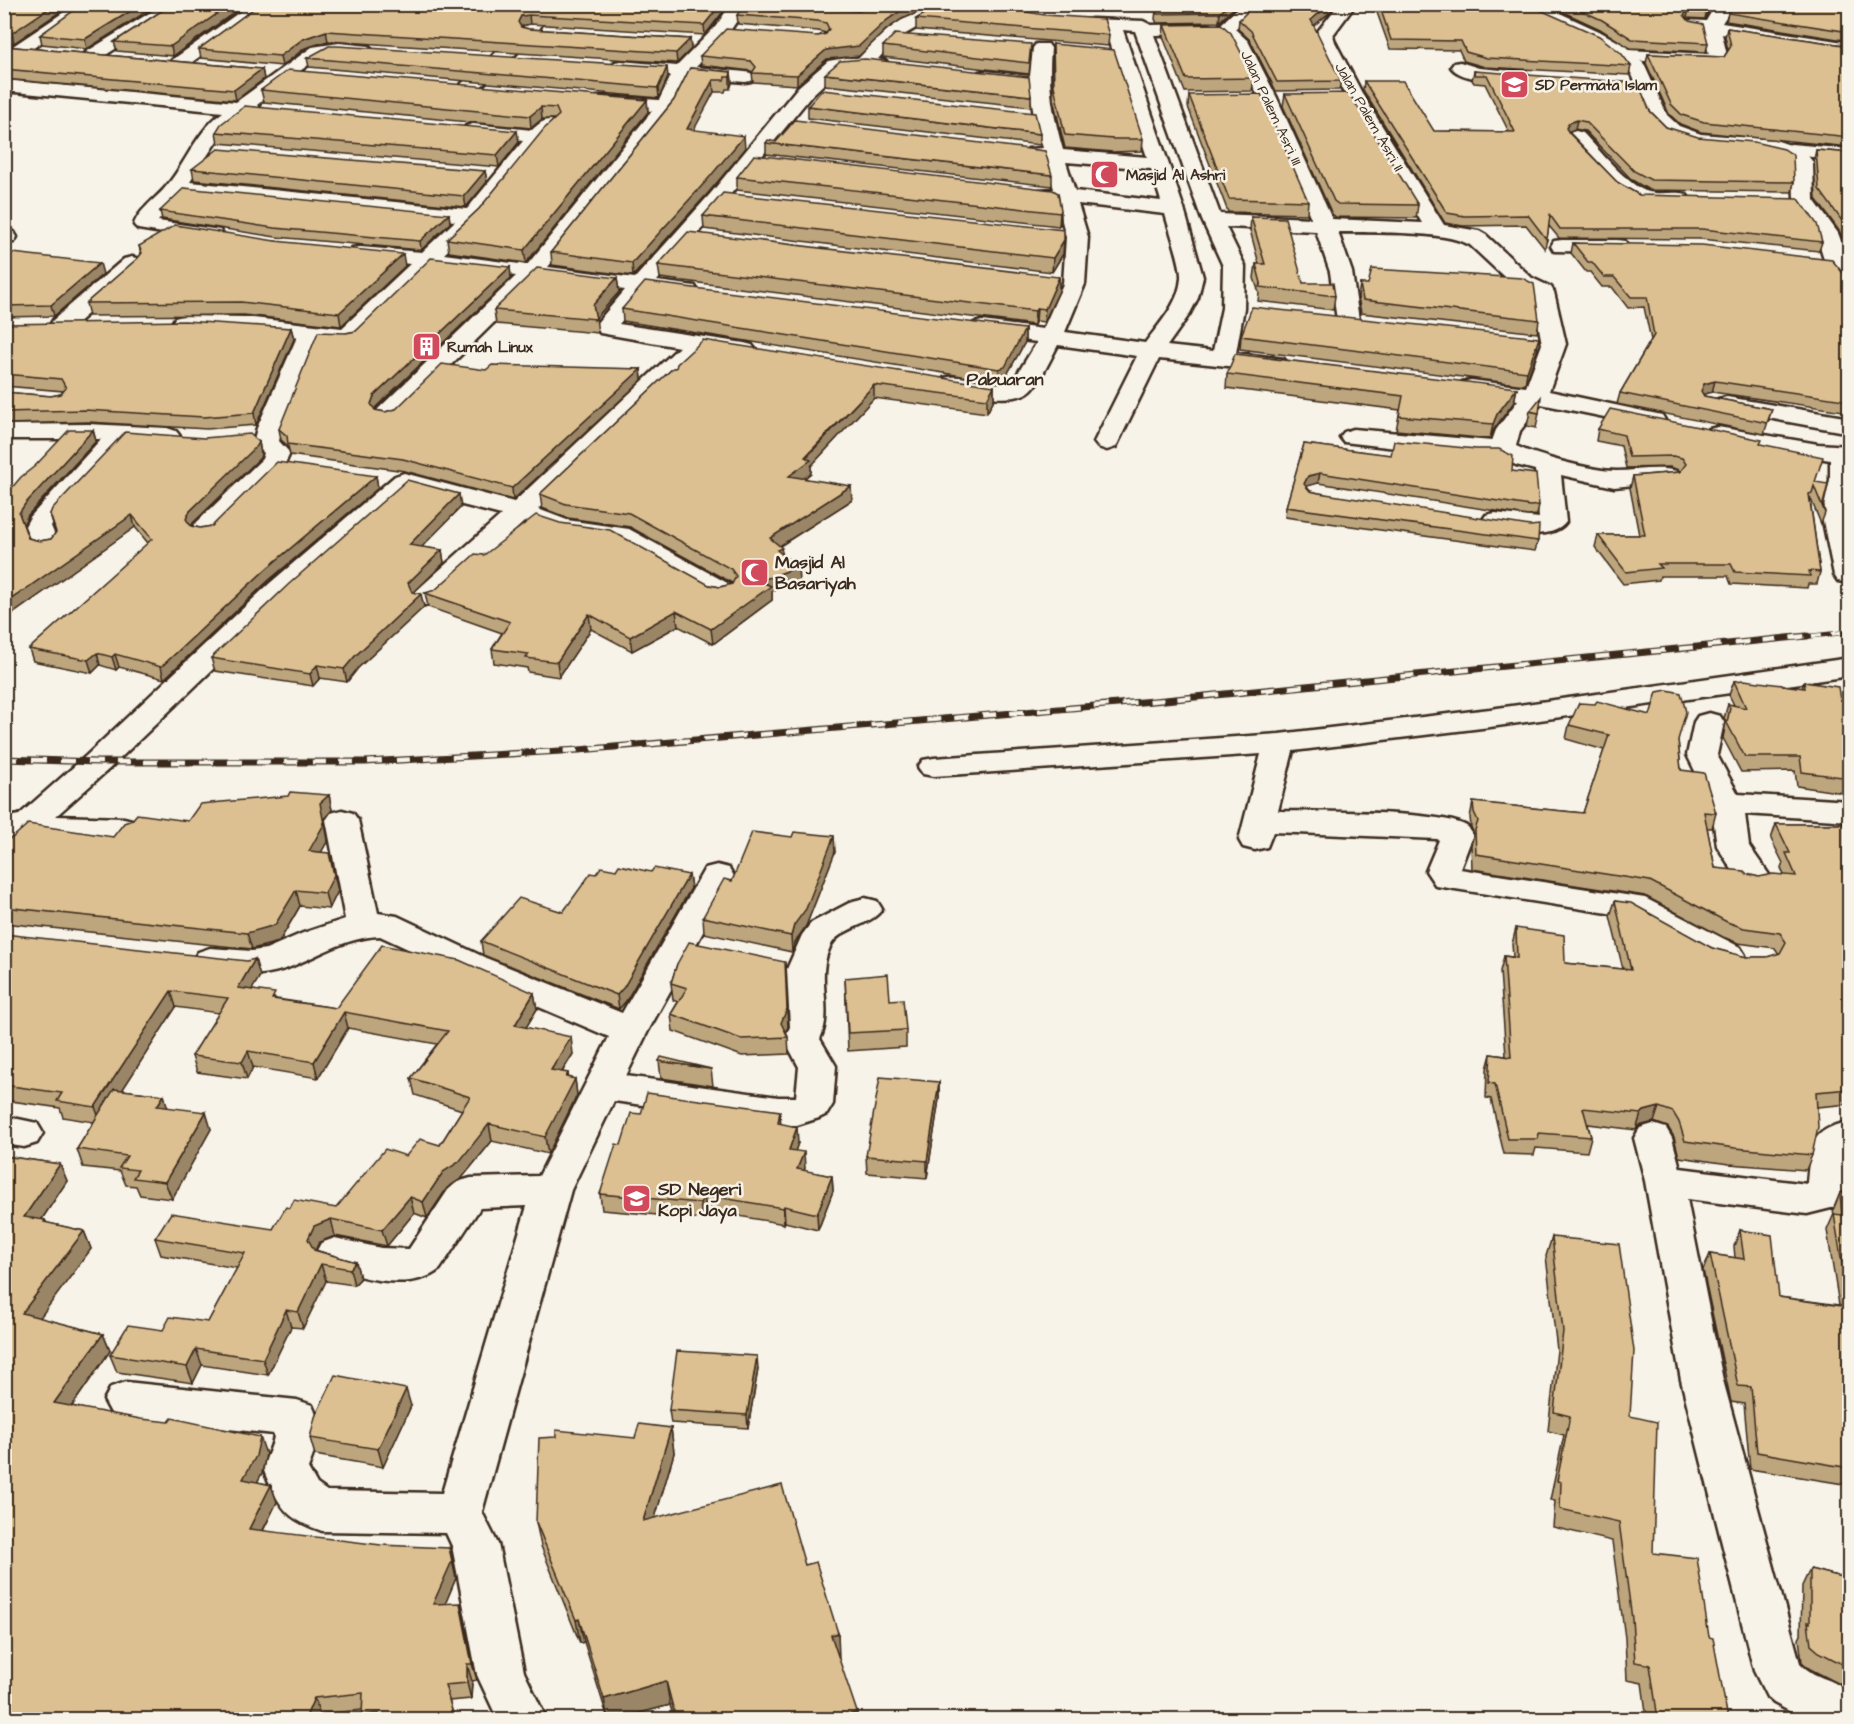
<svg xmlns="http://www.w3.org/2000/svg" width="1854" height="1724" viewBox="0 0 1854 1724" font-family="'Architects Daughter',sans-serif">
<rect width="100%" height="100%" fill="#f7f3e8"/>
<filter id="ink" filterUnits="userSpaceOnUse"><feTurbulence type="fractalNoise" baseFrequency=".0167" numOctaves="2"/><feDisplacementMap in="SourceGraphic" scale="12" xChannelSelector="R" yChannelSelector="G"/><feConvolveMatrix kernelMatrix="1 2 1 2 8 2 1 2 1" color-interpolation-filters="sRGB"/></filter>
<g filter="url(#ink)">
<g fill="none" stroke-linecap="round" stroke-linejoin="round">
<defs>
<g id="minor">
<polygon points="76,4 96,4 25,54 13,54 10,50 13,46"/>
<polygon points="164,4 185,4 98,60 86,60 83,56 86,52"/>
<polygon points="251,4 271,4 184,68 172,68 169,64 172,60"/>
<polygon points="536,4 553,4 536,35 472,95 458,95 456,91 458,87 523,28"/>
<path d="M 731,4 L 748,4 L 728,34 L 696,67 L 745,72 L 751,73 L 754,77 L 751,81 L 745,82 L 689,77 L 673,110 L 548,267 L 635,278 L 711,193 L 798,87 L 828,61 L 846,58 L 859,58 C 891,23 916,4 964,4 L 967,8 L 964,12 L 937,16 L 895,40 L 878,59 L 886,61 L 889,65 L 886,69 L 840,69 L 812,95 L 725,201 L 657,281 L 695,286 L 698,291 L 695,296 L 687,298 L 646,293 L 619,324 L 744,343 L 752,345 L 756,350 L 752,355 L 744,357 L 702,351 L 538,509 L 567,520 L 629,529 L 731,585 L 735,591 L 731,597 L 721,599 L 711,597 L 612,542 L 562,535 L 524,522 L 436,603 L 426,605 L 416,603 L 412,597 L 416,591 L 501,515 L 408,491 L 290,595 L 109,769 L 56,816 L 124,818 L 135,821 L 140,828 L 135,835 L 124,838 L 34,836 L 16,852 L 4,855 L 4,818 L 19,815 L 87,755 L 270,583 L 395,476 L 404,473 L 514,502 L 679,347 L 600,333 L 595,325 L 625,290 L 538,279 L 396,419 L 387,421 L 378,419 L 375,414 L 378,409 L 516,276 L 432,266 L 356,340 L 348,342 L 319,340 L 282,428 L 279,441 L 290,453 L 286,462 L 213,536 L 204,538 L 195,536 L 191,530 L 195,524 L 262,459 L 264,453 L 253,443 L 257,428 L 297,337 L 244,331 L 183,330 L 175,328 L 172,323 L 175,318 L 183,316 L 244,317 L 342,328 L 410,264 L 352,258 L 349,253 L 352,248 L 360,247 L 422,252 L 455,221 L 182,194 L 158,221 L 220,230 L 223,235 L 220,240 L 212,241 L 138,229 L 134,225 C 137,212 155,199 164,189 C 185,166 196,131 223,112 L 4,91 L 4,80 L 236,102 L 312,47 L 339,43 L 369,46 L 372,50 L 369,54 C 355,57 341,52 327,55 C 313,58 271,94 257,105 L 261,109 L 259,113 C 240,118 240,116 224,130 L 190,182 L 467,209 L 523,141 L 466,134 L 463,130 L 466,126 L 473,124 L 532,130 C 540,123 545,118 556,121 L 559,125 L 544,140 L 479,220 L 444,254 L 527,265 L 652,111 L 601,108 L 594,106 L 592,102 L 594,98 L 601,96 L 659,100 L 671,76 L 621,71 L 615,70 L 612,66 L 615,62 L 621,61 L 677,66 L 716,26 Z"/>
<path d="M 1242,4 L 1260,4 L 1235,29 L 1248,41 L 1277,98 L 1332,219 L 1422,223 L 1346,97 L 1317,42 L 1315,35 L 1339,4 L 1356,4 L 1333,35 L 1335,42 L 1364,97 L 1444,225 L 1479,231 L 1486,235 L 1532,278 L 1551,287 L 1554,292 L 1566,344 L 1549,391 L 1662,415 L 1665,420 L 1662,425 L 1653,427 L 1541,404 L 1520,431 L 1516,446 C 1537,456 1593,471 1616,471 C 1636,471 1657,466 1677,471 L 1681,476 L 1677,481 L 1614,487 L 1561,475 L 1566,522 C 1552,542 1506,532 1486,527 L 1482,521 L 1486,515 L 1495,513 L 1539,518 L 1535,470 L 1516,465 L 1498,457 L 1474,457 L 1344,442 L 1340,437 L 1344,432 L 1353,429 L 1492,441 L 1496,430 L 1518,400 L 1462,392 L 1459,387 L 1462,382 L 1471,380 L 1526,387 L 1542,344 L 1533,296 L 1516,288 L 1470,245 C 1445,230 1369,233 1338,232 L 1352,272 L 1359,320 L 1356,325 L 1348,327 L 1340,325 L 1337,320 L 1330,272 L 1316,231 L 1226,227 L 1245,266 L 1244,308 L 1236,353 L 1284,359 L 1288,364 L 1284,369 L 1276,371 L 1159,359 L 1116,447 L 1107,450 L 1098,447 L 1094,442 L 1137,356 L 1058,345 C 1051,358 1041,381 1031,390 C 1014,406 964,393 944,388 L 940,383 L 944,378 C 966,372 991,390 1013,381 L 1037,342 L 982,335 L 974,333 L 970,328 L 974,323 L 982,321 L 1043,329 L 1063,284 L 1066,237 L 1057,201 L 1039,198 L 1036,194 L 1039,190 L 1054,189 L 1046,160 L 1028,157 L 1025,153 L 1028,149 L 1043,148 L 1034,117 L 1030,87 L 979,80 L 976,76 L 979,72 L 985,71 L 1030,76 L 1033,48 L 1036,44 L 1048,44 L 1051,48 C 1048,89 1052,110 1063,150 L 1147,157 L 1105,30 L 1086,28 L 1083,24 L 1086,20 L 1092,19 L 1143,21 L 1151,25 L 1208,24 L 1216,29 ZM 1216,29 L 1232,44 L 1259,98 L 1311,218 L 1220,214 L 1154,35 L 1208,34 ZM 1123,30 L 1135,31 L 1202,220 L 1223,266 L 1222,308 L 1213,351 L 1167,346 L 1189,315 L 1198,298 L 1203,277 L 1184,209 ZM 1066,162 L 1151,169 L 1161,201 L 1075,191 ZM 1078,204 L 1165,214 C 1169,229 1182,264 1181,278 C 1179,304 1159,324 1145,343 L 1065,332 L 1085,284 L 1088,237 Z"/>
<polygon points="1713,4 1730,4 1731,9 1722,23 1850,43 1850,53 1722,34 1727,55 1721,64 1715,65 1627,60 1621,59 1618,55 1621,51 1627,50 1709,54 1703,31 1687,28 1684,24 1687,20 1706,21 1713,9"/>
<path d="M 1460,62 L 1479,68 L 1525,72 L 1528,76 L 1525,80 L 1519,81 C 1501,80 1462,82 1451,67 L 1454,63 Z"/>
<path d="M 1576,131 L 1583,133 C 1598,148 1628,187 1649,192 C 1661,195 1674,191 1686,194 L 1689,198 L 1686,202 C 1628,217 1605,178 1569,141 L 1566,137 L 1569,133 Z"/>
<polygon points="1791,144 1850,149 1850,161 1784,154 1781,150 1784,146"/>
<polygon points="4,230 14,232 17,237 14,242 4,243"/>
<polygon points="1562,240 1617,240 1625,241 1628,246 1625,251 1617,252 1554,251 1551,246 1554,241"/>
<polygon points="132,257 140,259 143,264 140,269 69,330 61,332 53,330 50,325 53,320 124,259"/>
<polygon points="1727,397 1850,418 1850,433 1718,409 1715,404 1718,399"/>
<polygon points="88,424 167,428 176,431 180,436 176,441 167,444 127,441 54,520 51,526 58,543 54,549 44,551 34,549 25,526 30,517 101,439 4,439 4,425"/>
<polygon points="1718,427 1818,444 1850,446 1850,583 1838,581 1834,575 1822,516 1830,480 1830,460 1709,439 1706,434 1709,429"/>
<path d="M 1850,658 L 1850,676 L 1490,727 L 1293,751 L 1278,811 C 1313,812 1445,810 1468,827 C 1469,828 1472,834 1473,835 L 1460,869 L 1645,898 L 1740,947 L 1745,955 L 1740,963 L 1728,967 L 1703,958 L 1627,916 L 1436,886 L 1426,871 L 1439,840 L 1437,839 L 1273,832 L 1267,847 L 1255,850 L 1243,847 L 1239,840 L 1261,754 L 934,776 L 923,774 L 918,767 L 923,760 L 934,758 L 1279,734 L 1490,709 Z"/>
<polygon points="1709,713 1720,716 1724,722 1717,755 1738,794 1850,801 1850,821 1745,814 1749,846 1772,879 1767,887 1755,890 1743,887 1717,846 1711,803 1687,755 1694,722 1698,716"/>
<path d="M 342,810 L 353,813 L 358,820 L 378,913 L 397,916 L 486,958 L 622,1013 L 705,868 L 717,865 L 729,868 L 734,876 L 648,1031 L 626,1076 L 778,1097 L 796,1097 L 799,1067 L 784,1039 L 790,1027 L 787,969 L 802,935 L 811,923 L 853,901 L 865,898 L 877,901 L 882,909 C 870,927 839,927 830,947 C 815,979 834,1010 820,1039 L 836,1066 L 833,1104 L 827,1114 L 819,1118 L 797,1125 L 783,1125 L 614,1101 L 571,1190 L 482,1512 L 498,1544 L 524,1672 L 547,1720 L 498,1720 L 477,1675 L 452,1546 L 446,1533 L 322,1531 C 294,1521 284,1514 271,1487 C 269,1482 265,1475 264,1470 C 264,1458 274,1446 274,1434 L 126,1418 L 111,1413 L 104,1400 L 111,1387 L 126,1382 L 297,1400 L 312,1405 C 323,1427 317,1446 308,1468 L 317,1484 L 327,1491 L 442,1493 L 527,1206 L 480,1208 L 440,1269 C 409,1294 355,1276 321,1265 L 315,1254 L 321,1243 L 335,1238 L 381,1248 L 409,1249 L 448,1190 L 457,1182 L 471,1178 L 539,1176 L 609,1037 L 462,974 L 380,936 C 345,937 317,957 285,969 C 258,978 225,976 198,968 L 193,960 L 198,952 L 210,948 L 252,951 L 266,949 L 303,933 L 345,919 L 326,820 L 331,813 Z"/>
<polygon points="4,1116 37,1123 43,1133 37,1143 24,1147 4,1144"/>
<path d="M 1850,1122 L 1846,1185 L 1835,1207 L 1807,1214 L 1687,1199 L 1723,1380 L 1800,1663 C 1824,1689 1850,1670 1850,1720 L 1806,1720 L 1774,1703 L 1767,1697 L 1754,1671 L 1681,1380 L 1645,1181 L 1634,1138 L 1640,1128 L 1653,1124 L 1666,1128 L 1672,1138 L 1680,1168 L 1807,1184 C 1811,1147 1808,1129 1850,1122 Z"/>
</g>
<path id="tertiary" d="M 1517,4 L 1540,4 L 1599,31 L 1624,45 L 1644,64 L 1667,115 L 1679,126 L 1701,134 L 1775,140 L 1802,149 L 1813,162 L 1814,200 L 1838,233 L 1850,264 L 1850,283 L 1842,282 L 1825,262 L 1816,233 L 1794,200 L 1793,163 C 1771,139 1700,155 1665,134 C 1638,118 1643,80 1621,60 C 1595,34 1552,23 1519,8 Z"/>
</defs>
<!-- minor casing -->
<use href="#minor" stroke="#3b2a1e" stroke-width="5"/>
<!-- tertiary casing -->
<use href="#tertiary" stroke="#3b2a1e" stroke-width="5"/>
<!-- minor -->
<use href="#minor" fill="#f7f3e8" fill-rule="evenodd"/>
<!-- tertiary -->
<use href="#tertiary" fill="#f7f3e8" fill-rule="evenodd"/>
<defs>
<polyline id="rail-far1" points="1792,638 1850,632"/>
<polyline id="rail" points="4,759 98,762 365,762 579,750 1165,700 1807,636"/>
</defs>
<!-- rail-far1 casing -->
<use href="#rail-far1" stroke="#3b2a1e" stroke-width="5"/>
<!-- rail casing -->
<use href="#rail" stroke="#3b2a1e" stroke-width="7"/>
<!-- rail-far1 -->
<use href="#rail-far1" stroke="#f7f3e8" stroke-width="4" stroke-dasharray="10" stroke-linecap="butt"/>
<!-- rail -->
<use href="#rail" stroke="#f7f3e8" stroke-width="4.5" stroke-dasharray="14" stroke-linecap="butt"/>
</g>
<!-- wall -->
<g fill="#bda57d" stroke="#3b2a1e" stroke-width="1.5">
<polygon points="4,4 71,4 14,43 4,42"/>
<polygon points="83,4 159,4 87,49 42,44 40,35"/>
<polygon points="172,4 246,4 173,56 117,51 114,42"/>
<polygon points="260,4 729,4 705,35 530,24 522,26 521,27 529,29 690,39 691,49 677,63 328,41 305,48 282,66 201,58 199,49"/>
<polygon points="882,4 964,4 1109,35 1108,46 916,30 916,19 940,5 934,6 902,19 887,29 859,56 827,59 797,85 753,82 752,72 751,71 701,65 700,56 818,36 826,33 818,31 738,24 737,15 859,11"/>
<polygon points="1002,4 1041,4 1030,10"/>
<polygon points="1164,4 1238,4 1219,22 1157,23 1155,19 1156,10"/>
<polygon points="1374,4 1527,4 1631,66 1629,75 1485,67 1464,61 1459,50 1390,49"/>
<polygon points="1546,4 1712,4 1705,19 1687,18 1686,19 1708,43 1706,52 1630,48 1600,29"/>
<polygon points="1732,4 1850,4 1850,41 1726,21 1728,13 1732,6"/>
<polygon points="1329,13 1313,26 1341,81 1339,90 1276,91 1250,40 1238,29 1239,20"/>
<polygon points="1164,25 1254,78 1252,91 1185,92 1163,37"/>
<polygon points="1727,28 1850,46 1850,147 1701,132 1680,124 1669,114 1646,63 1648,54 1724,57 1728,50 1725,37"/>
<polygon points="1053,44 1143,139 1142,151 1113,152 1065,148 1053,99"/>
<polygon points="4,46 262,69 264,79 236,100 4,79"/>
<polygon points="883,46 1031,55 1029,74 883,57"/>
<polygon points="307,58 668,77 659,98 309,67"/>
<polygon points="690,68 731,72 732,83 730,89 726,89 725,92 714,92 693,130 745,149 709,192 633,276 552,265 551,252 674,100"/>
<polygon points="1474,71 1650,111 1666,127 1794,182 1792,192 1649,190 1632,180 1585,131 1575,129 1568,131 1617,182 1639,195 1822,242 1819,251 1700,239 1559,238 1549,226 1545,249 1526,225 1463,226 1445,223 1363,90 1364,81 1434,131 1509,132 1485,84 1474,83 1472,80"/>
<polygon points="825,74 1031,96 1031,107 825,85"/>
<polygon points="261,90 647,100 648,112 526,263 449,252 447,239 479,209 554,119 542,119 531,128 264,102"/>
<polygon points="1285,94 1418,205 1416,218 1336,217 1332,214 1283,106"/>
<polygon points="1189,95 1308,201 1307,214 1228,212 1188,107"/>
<polygon points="808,106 1040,134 1040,145 808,118"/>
<polygon points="216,132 519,142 499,167 218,143"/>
<polygon points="766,143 1052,175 1052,186 766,154"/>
<polygon points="1816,150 1850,153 1850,255 1840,232 1816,199 1814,159"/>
<polygon points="192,169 485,171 487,182 466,207 194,180"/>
<polygon points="737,177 1058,193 1061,223 1059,226 737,190"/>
<polygon points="160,211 449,214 450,223 421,250 276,237 162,219"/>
<polygon points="703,216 1063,254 1052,272 704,229"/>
<polygon points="1251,217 1303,283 1335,296 1333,310 1258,301 1259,293 1254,278 1256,264 1259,264 1250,230"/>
<polygon points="275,241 405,266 341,326 244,315 89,316 86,303 138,258 141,254 139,246"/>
<polygon points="1573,243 1850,274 1850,412 1712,392 1703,394 1704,396 1772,409 1764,434 1617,404 1620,393 1651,340 1644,307 1628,308 1612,287 1602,287 1590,272 1586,272 1571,253"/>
<polygon points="4,252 103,274 54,316 4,317"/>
<polygon points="658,265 1059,277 1059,291 1044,322 1036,321 1034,325 660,278"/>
<polygon points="510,267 511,278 376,407 375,410 385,412 396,409 486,370 641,369 642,380 513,500 405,471 290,455 288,446 281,440 279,429 346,333 356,331"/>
<polygon points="617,278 619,292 596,318 598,333 496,324 494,310"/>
<polygon points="1360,284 1539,320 1537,333 1361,313 1358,297"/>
<polygon points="622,309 1025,329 1025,342 1004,380 999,382 623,321"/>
<polygon points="4,324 291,328 294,339 256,425 207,429 88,422 4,424 4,392 51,396 61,394 63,391 4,386"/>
<polygon points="1241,336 1537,351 1525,385 1240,349"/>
<polygon points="673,368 994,386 994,399 987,413 874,398 811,466 811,473 805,478 852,500 780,546 783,555 799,581 772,591 772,600 713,644 678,626 632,651 591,629 559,677 528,672 527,668 494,663 492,649 502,633 428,607 425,593 709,585 720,587 732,584 732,583 630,527 568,518 542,508 540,494"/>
<polygon points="1227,374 1517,388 1514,402 1494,429 1490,439 1396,430 1400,410 1226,388"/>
<polygon points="1530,411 1539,413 1536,428 1527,426"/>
<polygon points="1598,429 1760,444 1815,482 1823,504 1825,513 1821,524 1810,497 1810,499 1820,572 1817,584 1808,584 1807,588 1731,584 1728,576 1660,576 1659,580 1623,584 1595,547 1598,535 1639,535 1630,488 1633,476 1680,472 1679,470 1670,467 1626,468 1621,446 1596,441"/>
<polygon points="93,430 96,441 28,515 23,524 28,538 40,541 51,539 56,533 50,514 259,442 261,454 260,458 193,523 192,526 200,528 212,526 376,476 378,488 268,581 164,679 119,667 116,670 100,665 92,673 33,661 29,649 148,543 135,527 4,620 4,497"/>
<polygon points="1304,444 1512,471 1539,505 1537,515 1528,516 1318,483 1307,486 1307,487 1310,491 1538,541 1535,551 1285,517 1286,507"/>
<polygon points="461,507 421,547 442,550 444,563 414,592 424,607 358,668 347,682 320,678 313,686 215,671 211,658"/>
<polygon points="1734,681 1802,688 1804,682 1840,700 1850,701 1850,794 1797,786 1795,771 1741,772 1723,738 1726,722 1724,718 1728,704 1734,705 1729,695"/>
<polygon points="1569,725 1678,740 1681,770 1716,813 1712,828 1707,828 1715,868 1759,877 1784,875 1781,868 1783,863 1771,839 1776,824 1850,824 1850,1104 1817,1107 1812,1155 1806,1170 1729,1164 1679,1157 1674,1137 1668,1127 1654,1122 1639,1126 1636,1130 1588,1124 1591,1137 1587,1152 1536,1148 1534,1155 1504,1154 1491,1099 1486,1098 1487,1069 1491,1054 1506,1056 1500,971 1504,956 1513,957 1512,944 1516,928 1565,963 1623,969 1610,916 1615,901 1712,948 1746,957 1767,957 1779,954 1775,948 1738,943 1723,937 1645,896 1472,869 1471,845 1474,834 1471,827 1470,817 1473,802 1583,813 1604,750 1566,739"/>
<polygon points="329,795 332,810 324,819 328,840 321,852 333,869 338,891 329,909 300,906 279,942 252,949 4,923 4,840 113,837 188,821"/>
<polygon points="835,852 806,926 795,942 792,952 704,933 703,917 732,881"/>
<polygon points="616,870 689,875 691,888 626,1001 619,1009 483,955 481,941 563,912 596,874"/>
<polygon points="4,934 260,976 251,990 277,999 336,1008 534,993 537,1009 526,1027 573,1054 562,1072 568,1073 568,1077 575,1079 577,1095 548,1154 492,1141 462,1178 447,1188 427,1218 414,1213 387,1246 335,1236 319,1242 315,1250 356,1262 360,1279 354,1285 326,1281 303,1328 291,1327 268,1375 202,1365 193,1383 117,1372 110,1355 163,1330 208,1322 237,1268 161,1255 155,1238 273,1229 290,1208 336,1208 406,1156 440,1145 462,1110 415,1095 411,1078 437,1044 348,1028 318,1078 253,1067 247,1079 197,1072 192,1056 219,1013 176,1007 122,1090 164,1095 167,1107 211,1129 172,1199 140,1195 136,1186 126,1185 120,1171 83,1167 77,1149 94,1122 63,1117 60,1108 4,1100"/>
<polygon points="677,964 788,1027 786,1032 788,1037 789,1054 742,1056 673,1031 671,1014 678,1002 673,1000 671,983"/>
<polygon points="845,978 906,1030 906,1047 848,1051"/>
<polygon points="659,1061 711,1069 713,1086 661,1078"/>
<polygon points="939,1082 939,1099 927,1178 867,1173 866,1156"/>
<polygon points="781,1124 798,1143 795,1151 805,1168 804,1171 832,1176 833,1191 818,1230 785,1222 784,1224 706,1210 702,1219 602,1210 600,1194 621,1145"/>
<polygon points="4,1156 60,1164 67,1181 42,1219 45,1220 47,1223 84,1231 91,1249 39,1318 103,1334 110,1351 72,1406 266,1454 262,1473 257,1482 271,1485 277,1502 263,1531 453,1565 456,1578 445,1604 464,1620 477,1680 472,1681 471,1699 449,1701 455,1719 364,1719 362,1715 362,1710 320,1714 4,1719"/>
<polygon points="1850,1164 1850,1485 1750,1469 1744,1404 1731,1402 1703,1270 1710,1254 1735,1258 1734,1246 1740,1230 1779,1297 1839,1305 1827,1230 1834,1214 1833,1210 1840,1193 1844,1192 1848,1183"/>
<polygon points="1552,1237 1630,1416 1653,1553 1709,1637 1728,1719 1647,1719 1642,1683 1627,1680 1625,1638 1612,1541 1553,1527 1555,1501 1550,1500 1564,1435 1548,1431 1557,1350 1546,1256"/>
<polygon points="758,1369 748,1428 671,1423 669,1410"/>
<polygon points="411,1406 383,1467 315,1455 310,1438"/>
<polygon points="671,1428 674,1453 655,1518 805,1565 838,1633 838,1657 857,1719 674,1719 670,1705 617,1719 608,1719 584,1642 580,1643 541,1546 536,1522 635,1438"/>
<polygon points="1810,1569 1850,1579 1850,1701 1842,1685 1810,1669 1802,1662 1799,1639 1801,1635 1802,1586"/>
<polygon points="1848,1706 1850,1719 1841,1719"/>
</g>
<!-- shaded-wall -->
<g fill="#9a8666" stroke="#3b2a1e" stroke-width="1.5">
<polygon points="55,4 71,4 14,43 12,33"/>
<polygon points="142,4 159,4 87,49 85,39"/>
<polygon points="231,4 246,4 173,56 171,46"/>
<polygon points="721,4 729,4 705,35 704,25"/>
<polygon points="916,4 948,4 934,6 902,19 887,29 859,56 827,59 797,85 797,75 826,50 887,20 902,10"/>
<polygon points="1030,4 1041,4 1030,10"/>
<polygon points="1229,4 1238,4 1219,22 1220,13"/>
<polygon points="1330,4 1336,4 1329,13 1310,29 1311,20"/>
<polygon points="1709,4 1712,4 1705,19 1707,10"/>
<polygon points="1689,9 1687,18 1682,24 1684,15"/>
<polygon points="529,15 530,24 522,26 519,31 518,22 521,16"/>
<polygon points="326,31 328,41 305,48 282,66 280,56 303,39"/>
<polygon points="690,39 691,49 677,63 676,53"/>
<polygon points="667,67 668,77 659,98 658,88"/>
<polygon points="262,69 264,79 236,100 234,90"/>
<polygon points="731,72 732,83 730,89 730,77"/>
<polygon points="713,80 714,92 688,141 687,129"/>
<polygon points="9,84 12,94 4,98 4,87"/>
<polygon points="647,100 648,112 526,263 524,250"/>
<polygon points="541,107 542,119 531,128 530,116"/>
<polygon points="1577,120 1575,129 1567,132 1566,128 1569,123"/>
<polygon points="517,131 519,142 499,167 497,155"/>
<polygon points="744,136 745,149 709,192 633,276 632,263"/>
<polygon points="485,171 487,182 466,207 464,196"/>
<polygon points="1061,210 1061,223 1059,226 1060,213"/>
<polygon points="449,214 450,223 421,250 420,241"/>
<polygon points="1064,240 1063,254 1052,272 1053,258"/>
<polygon points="403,254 405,266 341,326 339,313"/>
<polygon points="100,263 103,274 54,316 51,305"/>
<polygon points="510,267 511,278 376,407 373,415 371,404 374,396"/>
<polygon points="1059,277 1059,291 1044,322 1045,309"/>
<polygon points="617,278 619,292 594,320 593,305"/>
<polygon points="1037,308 1036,321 1034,325 1035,311"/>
<polygon points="291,328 294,339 256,425 254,413"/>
<polygon points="1025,329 1025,342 1004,380 999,382 999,369"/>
<polygon points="1539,338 1537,351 1525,385 1527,372"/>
<polygon points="641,369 642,380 513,500 512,488"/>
<polygon points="1715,381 1712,392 1701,395 1701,391 1704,384"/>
<polygon points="874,385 874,398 811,466 811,473 790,489 789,476"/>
<polygon points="994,386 994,399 987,413 987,399"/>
<polygon points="1517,388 1514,402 1494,429 1490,439 1493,424 1497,414"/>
<polygon points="93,430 96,441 28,515 23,525 19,513 25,504"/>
<polygon points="259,442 261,454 260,458 193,523 189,531 186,519 190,511"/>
<polygon points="1320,473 1318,483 1307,486 1303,494 1304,484 1308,476"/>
<polygon points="376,476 378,488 268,581 164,679 161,667 266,569"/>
<polygon points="851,486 852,500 770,552 770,538"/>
<polygon points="459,494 461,507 411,558 409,545"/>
<polygon points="132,515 135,527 4,620 4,604"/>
<polygon points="442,550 444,563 410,596 408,583"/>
<polygon points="798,567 799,581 772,591 772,600 713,644 711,629 759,581"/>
<polygon points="421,594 424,607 358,668 347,682 344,669 355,656"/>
<polygon points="676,611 678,626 632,651 630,637"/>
<polygon points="589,614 591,629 559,677 557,662"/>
<polygon points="97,653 100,665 92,673 88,660"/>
<polygon points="115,654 119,667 116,670 112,657"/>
<polygon points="317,665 320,678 313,686 310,674"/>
<polygon points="329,795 332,810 324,819 328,840 313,867 309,851 320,803"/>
<polygon points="834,836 835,852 806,926 795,942 792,952 791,936 794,925"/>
<polygon points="329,853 338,891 329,909 325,893"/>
<polygon points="689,875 691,888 626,1001 619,1009 617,995"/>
<polygon points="296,890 300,906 279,942 252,949 247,933"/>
<polygon points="255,959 260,976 243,1005 238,988"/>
<polygon points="785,962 788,1027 783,1037 781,1023"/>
<polygon points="171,991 176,1007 101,1123 95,1107"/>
<polygon points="534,993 537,1009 518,1041 515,1025"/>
<polygon points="344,1012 348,1028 318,1078 314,1062"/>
<polygon points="571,1037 573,1054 553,1086 551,1070"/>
<polygon points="248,1051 253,1067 247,1079 242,1062"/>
<polygon points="568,1073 570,1088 575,1079 577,1095 548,1154 545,1137"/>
<polygon points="939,1082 939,1099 927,1178 927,1161"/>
<polygon points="164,1095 169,1112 157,1106"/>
<polygon points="1659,1107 1654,1122 1639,1126 1636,1130 1641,1114 1644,1111"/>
<polygon points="780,1111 781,1127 778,1123"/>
<polygon points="206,1112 211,1129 172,1199 165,1182"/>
<polygon points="489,1124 492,1141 462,1178 447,1188 427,1218 423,1202 443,1172"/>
<polygon points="797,1127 798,1143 790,1166 789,1150"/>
<polygon points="804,1152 805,1168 798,1185 797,1169"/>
<polygon points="60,1164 67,1181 32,1234 24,1217"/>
<polygon points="832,1176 833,1191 818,1230 817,1214"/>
<polygon points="704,1195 706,1210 702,1219 700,1203"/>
<polygon points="410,1197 414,1213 387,1246 382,1230"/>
<polygon points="784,1206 785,1222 784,1224 783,1208"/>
<polygon points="331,1219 335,1236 319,1242 313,1255 308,1239 314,1226"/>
<polygon points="84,1231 91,1249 30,1331 22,1313"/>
<polygon points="356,1262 360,1279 354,1285 350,1269"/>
<polygon points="321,1264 326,1281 303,1328 298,1312"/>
<polygon points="286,1310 291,1327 268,1375 263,1359"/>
<polygon points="103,1334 110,1351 62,1420 54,1403"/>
<polygon points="196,1349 202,1365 193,1383 187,1367"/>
<polygon points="757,1356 758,1369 748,1428 747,1415"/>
<polygon points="406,1389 411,1406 383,1467 378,1449"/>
<polygon points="671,1428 674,1453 647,1545 643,1521"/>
<polygon points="260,1437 266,1454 262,1473 250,1496 243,1479"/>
<polygon points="271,1485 277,1502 255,1546 249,1529"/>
<polygon points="449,1548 456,1578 438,1621 433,1604"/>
<polygon points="460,1603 464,1620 477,1680 472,1664"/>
<polygon points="579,1619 584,1642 580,1643 576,1620"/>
<polygon points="838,1633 839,1657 832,1659 831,1635"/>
<polygon points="467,1664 472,1681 471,1699 467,1683"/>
<polygon points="666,1681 670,1705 617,1719 608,1719 604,1699"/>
<polygon points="314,1698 320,1714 318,1719 305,1719"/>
<polygon points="857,1712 857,1719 834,1719"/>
</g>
<!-- building -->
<g fill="#dcc091" stroke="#3b2a1e" stroke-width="1.5">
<polygon points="4,4 55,4 12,33 4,33"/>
<polygon points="83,4 142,4 85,39 40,35"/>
<polygon points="172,4 231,4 171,46 114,42"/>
<polygon points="260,4 721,4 704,25 529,15 521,16 518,22 521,27 529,29 690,39 676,53 326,31 303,39 280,56 199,49"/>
<polygon points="744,4 859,11 882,4 916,4 902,10 887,20 859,46 826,50 797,75 752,73 756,67 751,61 700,56 726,29 818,36 826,34 829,29 826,23 818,21 737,15"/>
<polygon points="942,4 990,6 1045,15 1104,19 1109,35 916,19"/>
<polygon points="1164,4 1229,4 1220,13 1157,14 1156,10"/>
<polygon points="1255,4 1330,4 1311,20 1341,81 1277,82 1251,31 1239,20"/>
<polygon points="1379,4 1527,4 1599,36 1621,53 1631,66 1487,58 1466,52 1461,41 1391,40"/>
<polygon points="1567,4 1709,4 1707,10 1689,9 1684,15 1689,21 1703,24 1708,43 1632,39 1602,20"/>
<polygon points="1733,4 1850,4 1850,32 1728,13"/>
<polygon points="1221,24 1231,33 1254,78 1186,79 1164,25"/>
<polygon points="1727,28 1850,46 1850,137 1704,122 1682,115 1671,104 1648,54 1724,57 1731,46"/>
<polygon points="895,34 1031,44 1029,63 883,46"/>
<polygon points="1053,44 1114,50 1143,139 1113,139 1065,135 1054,86"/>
<polygon points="4,46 262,69 234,90 4,69"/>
<polygon points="329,46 337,46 667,67 658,88 307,58"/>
<polygon points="865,59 1029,77 1031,96 825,74 840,61"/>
<polygon points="690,68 731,72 730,77 725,77 724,80 713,80 687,129 744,136 708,179 632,263 551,252 674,100"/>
<polygon points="288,70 647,100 524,250 447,239 479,209 544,129 559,115 556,108 541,107 530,116 261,90"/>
<polygon points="1474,71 1638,83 1650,111 1666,127 1698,137 1754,142 1784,149 1793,155 1794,182 1651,180 1634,171 1586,122 1577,120 1569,123 1566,128 1569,133 1617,182 1639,195 1799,199 1817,224 1822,242 1702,229 1560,229 1550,215 1547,240 1528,215 1465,216 1447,213 1364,81 1403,81 1434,131 1515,132 1487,75 1475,75"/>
<polygon points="822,90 1035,113 1040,134 808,106"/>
<polygon points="1349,93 1418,205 1338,204 1334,201 1285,94"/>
<polygon points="1261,94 1308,201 1229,199 1189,95"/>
<polygon points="245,106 517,131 497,155 216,132 221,124"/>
<polygon points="795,120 1045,151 1052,175 766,143 768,140 776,142"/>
<polygon points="218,149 485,171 464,196 192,169"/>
<polygon points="1816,150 1850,153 1850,239 1843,222 1819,189"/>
<polygon points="754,155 1053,190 1058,193 1061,210 1060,213 737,177"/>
<polygon points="184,188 449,214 420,241 274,228 160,211"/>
<polygon points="723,193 1064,230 1064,240 1053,258 703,216"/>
<polygon points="1251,217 1285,218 1303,283 1333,283 1335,296 1259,287 1261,283 1256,264 1265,264"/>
<polygon points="175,225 275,241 403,254 339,313 241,302 86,303 138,258 142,253 139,246"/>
<polygon points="688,232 1059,277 1045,309 1037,308 1035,311 658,265"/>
<polygon points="1573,243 1702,245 1832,260 1843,273 1850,274 1850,401 1715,381 1704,384 1701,391 1704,396 1772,409 1767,423 1620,393 1654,335 1647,297 1631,297 1614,277 1604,277 1592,262 1588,262"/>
<polygon points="4,252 100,263 51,305 4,306"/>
<polygon points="431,258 510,267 374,396 371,404 375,410 385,412 396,409 442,364 486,370 492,365 641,369 512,488 403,459 288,444 287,436 279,429 318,332 346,333 356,331"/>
<polygon points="537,268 617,278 593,305 596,319 494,310"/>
<polygon points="1372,269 1522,278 1534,284 1539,320 1363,300 1360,284 1368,284"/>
<polygon points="645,282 1025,329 1005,367 999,369 622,309"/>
<polygon points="1252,307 1539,338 1527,372 1241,336"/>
<polygon points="185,321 291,328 254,413 204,417 85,410 4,412 4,392 51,396 61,394 66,388 61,379 4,374 4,324"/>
<polygon points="703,340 994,386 987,399 874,385 805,457 811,460 789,476 851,486 770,538 782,548 777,550 798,567 759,581 771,586 711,629 676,611 630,637 589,614 557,662 526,658 529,654 492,649 510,622 425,593 435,590 475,554 484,555 536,515 560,523 610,530 709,585 720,587 732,584 736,576 731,569 629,513 566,504 540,494 673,368 676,368 677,364"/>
<polygon points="1235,354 1517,388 1497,414 1493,424 1399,416 1403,396 1227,374"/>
<polygon points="1541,397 1539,413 1530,411"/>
<polygon points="1610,409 1762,440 1760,444 1823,457 1815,482 1828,484 1823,504 1825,513 1814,486 1812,493 1809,494 1820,572 1809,571 1810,576 1735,572 1731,564 1658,564 1662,568 1626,572 1598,535 1645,535 1633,476 1680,472 1686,464 1682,458 1673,456 1629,457 1624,435 1598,429"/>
<polygon points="69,430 93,430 25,504 19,513 28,538 40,541 51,539 56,532 50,514 52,509 125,432 204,438 250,434 259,442 257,446 190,511 186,519 191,526 200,528 212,526 277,462 376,476 266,569 161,667 115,654 112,657 97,653 88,660 29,649 152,539 132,515 4,604 4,497 21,477 35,466"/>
<polygon points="1394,441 1476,449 1499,449 1513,456 1512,471 1536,474 1539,505 1530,506 1320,473 1308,476 1304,484 1310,491 1319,493 1530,526 1539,525 1538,541 1286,507 1304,444 1391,455"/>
<polygon points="407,480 459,494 409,545 442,550 408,583 412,592 421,594 355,656 344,669 317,665 310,674 211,658 289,584"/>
<polygon points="1744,680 1805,688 1804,682 1838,687 1840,700 1850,701 1850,778 1802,772 1800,757 1745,757 1727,723 1730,708 1728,704 1746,708 1734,681"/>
<polygon points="1667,690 1681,693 1686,712 1678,740 1681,770 1704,773 1716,813 1704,812 1715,868 1744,871 1747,874 1759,877 1773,874 1796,876 1786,853 1790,853 1776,824 1850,824 1850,1089 1816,1092 1818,1127 1812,1155 1735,1148 1685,1141 1679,1122 1673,1112 1659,1107 1644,1111 1641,1114 1583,1108 1591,1137 1539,1133 1538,1139 1508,1139 1495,1084 1489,1083 1491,1054 1511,1057 1504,956 1517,958 1516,928 1564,935 1565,963 1631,970 1615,901 1631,903 1712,948 1746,957 1767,957 1780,953 1786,942 1780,933 1744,928 1727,922 1650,881 1476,854 1475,830 1478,821 1474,812 1473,802 1583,813 1609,735 1569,725 1579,703 1595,704 1597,701 1650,715 1657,692"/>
<polygon points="290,792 329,795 320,803 324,824 309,851 329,853 334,875 325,893 296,890 275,925 247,933 4,907 4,840 12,838 28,824 113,837 124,823 132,820 137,814 188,821 200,804 288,796"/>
<polygon points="752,832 792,837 794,832 834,836 806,909 794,925 791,936 703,917 724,879 732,881"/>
<polygon points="619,865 651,872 654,868 689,875 624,987 617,995 481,941 519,898 563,912 591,873 596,874 601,867 616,870"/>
<polygon points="4,934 247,961 255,959 238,988 275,993 272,999 336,1008 382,945 459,960 534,993 515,1025 571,1037 551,1070 568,1073 566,1077 575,1079 545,1137 489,1124 459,1162 443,1172 423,1202 410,1197 382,1230 331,1219 314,1226 308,1239 314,1250 356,1262 350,1269 321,1264 298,1312 286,1310 263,1359 196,1349 187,1367 110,1355 128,1325 163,1330 170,1317 208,1322 245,1253 155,1238 171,1213 273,1229 286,1207 290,1208 294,1200 336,1208 385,1149 406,1156 420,1139 440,1145 470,1097 411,1078 448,1031 344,1012 314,1062 248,1051 242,1062 192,1056 228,998 171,991 95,1107 57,1101 62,1093 4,1085"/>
<polygon points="689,942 785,962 787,1009 781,1023 788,1037 741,1039 671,1014 687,988 671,983 677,964"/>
<polygon points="888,974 890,1000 903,999 906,1030 848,1033 845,978"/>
<polygon points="661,1057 711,1069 659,1061"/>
<polygon points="880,1077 939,1082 927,1161 866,1156"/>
<polygon points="114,1089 164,1095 157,1106 206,1112 165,1182 133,1178 138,1170 119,1168 127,1156 77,1149"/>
<polygon points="647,1093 780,1111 778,1123 797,1127 789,1150 804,1152 797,1169 832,1176 817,1214 784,1206 783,1208 704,1195 700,1203 600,1194 616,1144 621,1145 631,1113 641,1114"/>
<polygon points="4,1156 60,1164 24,1217 45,1220 44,1222 84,1231 22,1313 103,1334 54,1403 141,1419 169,1422 172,1418 260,1437 256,1456 243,1479 271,1485 249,1529 381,1545 449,1548 452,1561 433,1604 460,1603 472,1664 467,1664 467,1683 445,1685 454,1718 454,1719 378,1719 379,1713 362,1715 363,1693 314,1698 305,1719 4,1719 4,1673 10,1664 4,1663"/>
<polygon points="1850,1180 1850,1468 1757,1452 1751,1387 1738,1386 1710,1254 1744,1259 1740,1230 1772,1235 1779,1297 1849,1307 1834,1214 1842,1215 1840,1193 1844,1192"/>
<polygon points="1552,1237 1619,1244 1634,1351 1630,1416 1657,1422 1653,1553 1697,1558 1709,1637 1713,1638 1728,1719 1658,1719 1650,1665 1635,1662 1632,1619 1619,1522 1560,1509 1561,1482 1557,1481 1570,1416 1554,1412 1563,1331"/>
<polygon points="677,1351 757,1356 747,1415 669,1410"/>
<polygon points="335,1375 406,1389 378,1449 310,1438 315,1417"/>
<polygon points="639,1424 671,1428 643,1521 782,1485 805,1565 816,1562 838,1633 831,1635 857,1712 834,1719 676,1719 666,1681 604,1699 579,1619 576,1620 536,1522 539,1438 556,1437 556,1430 635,1438"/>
<polygon points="1810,1569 1850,1579 1850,1668 1819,1652 1811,1645 1808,1622 1810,1623"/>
</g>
</g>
<!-- icons -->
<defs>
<symbol id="school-square" viewBox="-11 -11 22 22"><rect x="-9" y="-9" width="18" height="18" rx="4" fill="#d1495b" stroke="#f7f3e8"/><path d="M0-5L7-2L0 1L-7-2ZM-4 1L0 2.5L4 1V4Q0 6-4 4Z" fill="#fff"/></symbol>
<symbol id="mosque-square" viewBox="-11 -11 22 22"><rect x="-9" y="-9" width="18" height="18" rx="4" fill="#d1495b" stroke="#f7f3e8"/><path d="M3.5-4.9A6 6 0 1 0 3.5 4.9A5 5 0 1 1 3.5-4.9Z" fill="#fff"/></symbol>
<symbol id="building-square" viewBox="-11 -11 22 22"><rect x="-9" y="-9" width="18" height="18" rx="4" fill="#d1495b" stroke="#f7f3e8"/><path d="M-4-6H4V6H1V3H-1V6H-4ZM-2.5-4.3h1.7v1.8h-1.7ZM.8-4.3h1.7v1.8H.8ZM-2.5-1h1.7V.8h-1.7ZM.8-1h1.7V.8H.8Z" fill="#fff"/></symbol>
</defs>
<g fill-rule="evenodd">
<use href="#school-square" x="1498" y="68" width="33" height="33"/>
<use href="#mosque-square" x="1088" y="158" width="33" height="33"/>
<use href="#building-square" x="410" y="330" width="33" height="33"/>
<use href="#mosque-square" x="738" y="556" width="33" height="33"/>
<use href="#school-square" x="620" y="1182" width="33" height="33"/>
</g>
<g text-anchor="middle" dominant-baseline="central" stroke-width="5" stroke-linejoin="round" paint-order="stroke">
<!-- far-poi labels -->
<g font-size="15" font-weight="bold" fill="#3b2a1e" stroke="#f7f3e8" text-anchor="start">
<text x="1535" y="85">SD Permata Islam</text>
<text x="1126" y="175">Masjid Al Ashri</text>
<text x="447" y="347">Rumah Linux</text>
</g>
<!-- far-street labels -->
<g font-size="15" fill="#3b2a1e" stroke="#f7f3e8">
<text transform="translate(1271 108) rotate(65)">Jalan Palem Asri III</text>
<text transform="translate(1369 117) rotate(60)">Jalan Palem Asri II</text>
</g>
<!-- far-quarter labels -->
<g font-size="18" font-weight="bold" fill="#3b2a1e" stroke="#f7f3e8">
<text x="1005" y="379">Pabuaran</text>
</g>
<!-- poi labels -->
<g font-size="18" font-weight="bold" fill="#3b2a1e" stroke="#f7f3e8" text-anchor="start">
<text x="775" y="562">Masjid Al<tspan x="775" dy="21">Basariyah</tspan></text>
<text x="658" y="1189">SD Negeri<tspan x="658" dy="21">Kopi Jaya</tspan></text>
</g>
</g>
<!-- margin -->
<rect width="1854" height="1724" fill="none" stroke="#f7f3e8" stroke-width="24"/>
<rect x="12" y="12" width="1830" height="1700" fill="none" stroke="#3b2a1e" stroke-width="2" filter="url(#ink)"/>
</svg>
